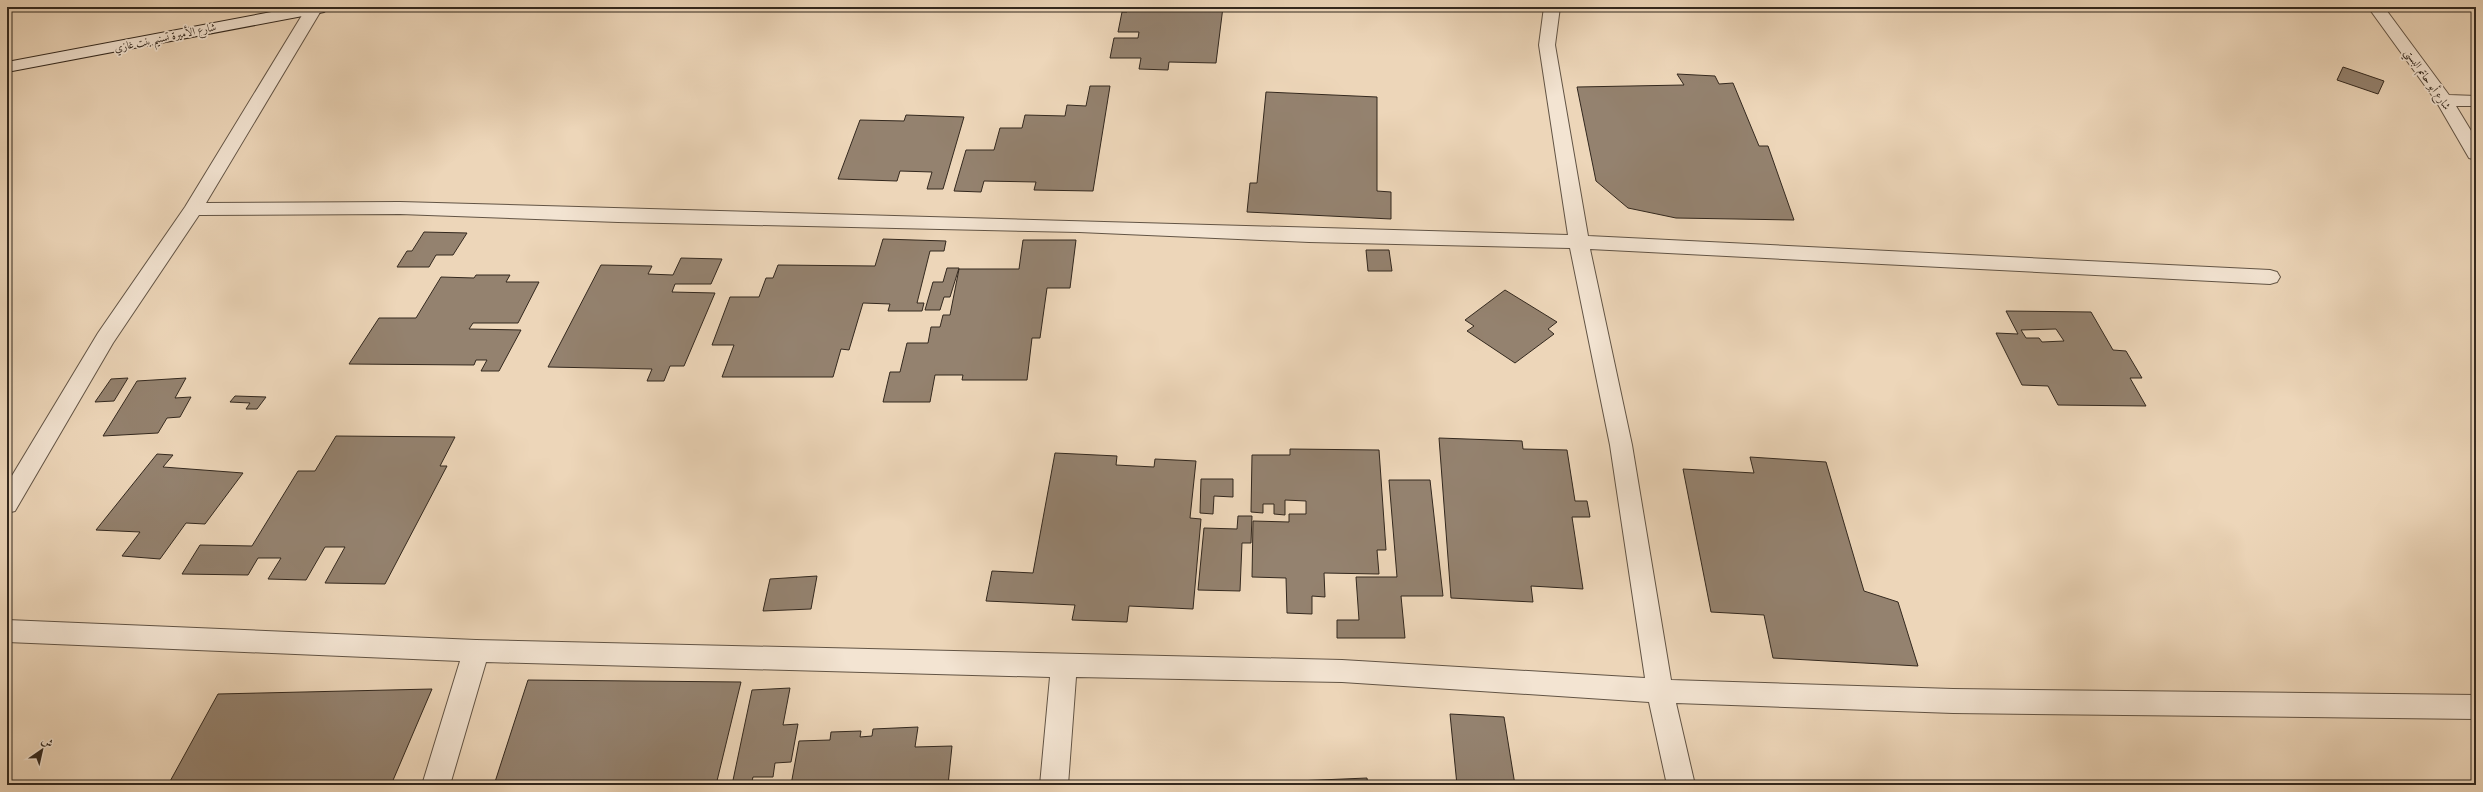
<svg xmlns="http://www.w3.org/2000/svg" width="2483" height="792" viewBox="0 0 2483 792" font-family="'Gentium Book Plus',Amiri,serif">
<rect width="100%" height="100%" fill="#edd6b9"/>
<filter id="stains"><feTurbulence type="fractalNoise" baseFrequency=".005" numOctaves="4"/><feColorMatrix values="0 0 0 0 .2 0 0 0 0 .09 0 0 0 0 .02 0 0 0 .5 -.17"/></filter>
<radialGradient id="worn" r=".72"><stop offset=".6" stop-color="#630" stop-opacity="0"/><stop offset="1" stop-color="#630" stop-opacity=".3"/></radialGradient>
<!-- building -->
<g fill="#94826f" stroke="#33281e" fill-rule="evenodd">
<polygon points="1128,7 1223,7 1216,63 1169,62 1168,70 1139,69 1141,58 1110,58 1114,38 1138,38 1139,32 1118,32 1122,12 1127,12"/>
<polygon points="2343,67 2384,81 2378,94 2337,80"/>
<polygon points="1677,74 1715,76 1719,84 1733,83 1759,146 1768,146 1794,220 1676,218 1628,208 1596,181 1577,87 1684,85"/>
<polygon points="1090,86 1110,86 1093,191 1034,190 1036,182 984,181 981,192 954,191 966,150 994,150 1000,128 1022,128 1025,115 1065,116 1067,105 1086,106"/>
<polygon points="1266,92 1377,97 1377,191 1391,192 1391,219 1247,212 1250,183 1257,183"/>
<polygon points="906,115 964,117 943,189 927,189 932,172 900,171 897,181 838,179 860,120 904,121"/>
<polygon points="424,232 467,233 453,255 436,255 429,267 397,267 407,251 412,251"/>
<polygon points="883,239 946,241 944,251 930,251 917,303 924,303 922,311 888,311 890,304 863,303 849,350 841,349 833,377 722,377 734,345 712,345 730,297 759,297 766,278 773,278 778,265 875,266"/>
<polygon points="1023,240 1076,240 1070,288 1047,288 1040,338 1032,338 1027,380 962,380 963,375 935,375 930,402 883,402 890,372 900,372 907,343 928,343 931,327 940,327 943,315 950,315 959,269 1019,269"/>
<polygon points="1366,250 1389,250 1392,271 1368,271"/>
<polygon points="681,258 722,259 711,284 675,284 672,292 715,293 684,366 670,366 664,381 647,381 652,369 548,367 601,265 652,266 648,274 673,275"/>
<polygon points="947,268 959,268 950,297 944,297 940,310 925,310 933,282 943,282"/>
<polygon points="476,275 510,275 506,282 539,282 518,323 473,323 469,329 521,330 499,371 481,371 487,360 476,360 474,365 349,364 379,318 416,318 441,277 474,278"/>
<polygon points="1505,290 1557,322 1548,329 1554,334 1515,363 1467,331 1474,326 1465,320"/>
<path d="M 2006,311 L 2091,312 L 2113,350 L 2126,351 L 2142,378 L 2130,378 L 2146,406 L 2058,405 L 2048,386 L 2022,385 L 1996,333 L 2018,334 ZM 2056,329 L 2064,341 L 2042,342 L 2039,338 L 2026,338 L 2021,330 Z"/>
<polygon points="128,378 114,401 95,402 111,379"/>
<polygon points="186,378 175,398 191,397 180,417 167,418 158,433 103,436 137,381"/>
<polygon points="235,396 266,397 257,409 246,409 250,403 230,402"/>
<polygon points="336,436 455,437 440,466 447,466 385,584 325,583 345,547 325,547 306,580 268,579 281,558 258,558 248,575 182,574 200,545 252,546 298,471 315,471"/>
<polygon points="1439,438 1522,441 1523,449 1567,450 1575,501 1587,501 1590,517 1572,517 1583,589 1531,586 1533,602 1451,598"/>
<polygon points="1290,449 1379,450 1386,550 1377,550 1379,574 1324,573 1325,597 1312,596 1312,614 1287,613 1286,578 1252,577 1253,521 1289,522 1289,514 1306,514 1306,501 1285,500 1285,515 1274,514 1274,504 1263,504 1263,513 1251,512 1252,455 1290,455"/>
<polygon points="1055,453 1117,456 1116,465 1154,467 1155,459 1196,461 1190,518 1201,519 1193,609 1129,606 1127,622 1072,620 1075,605 986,601 992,571 1033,573"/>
<polygon points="157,454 173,455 163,467 243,473 205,524 186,523 160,559 122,556 140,532 96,530"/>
<polygon points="1750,457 1826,462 1864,591 1898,602 1918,666 1773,658 1764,615 1711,612 1683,469 1754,473"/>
<polygon points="1201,479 1233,479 1233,497 1214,496 1213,514 1200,513"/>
<polygon points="1389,480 1430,480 1443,596 1401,596 1405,638 1337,638 1337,620 1359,620 1356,577 1397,577"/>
<polygon points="1238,516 1252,516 1251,543 1242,543 1240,591 1198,590 1204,528 1237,529"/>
<polygon points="817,576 811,609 763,611 770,579"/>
<polygon points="528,680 741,682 716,785 494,785"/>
<polygon points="790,688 783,725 798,724 791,762 775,763 773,777 753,777 751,785 732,785 752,690"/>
<polygon points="432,689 391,785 168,785 218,694"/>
<polygon points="1450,714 1504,717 1515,785 1457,785"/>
<polygon points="918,727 915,747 952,746 948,785 791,785 799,741 830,740 831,732 861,731 860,737 872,736 873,729"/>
<polygon points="1367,778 1368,785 1249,785 1249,783"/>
</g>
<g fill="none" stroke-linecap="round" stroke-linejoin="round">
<defs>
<g id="minor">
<polygon points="307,7 321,7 322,9 206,203 400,202 1568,235 1539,45 1544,7 1560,7 1555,45 1588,236 2270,270 2277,272 2280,277 2277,282 2270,284 1590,249 1632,445 1671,680 1953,689 2476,695 2476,719 1953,713 1676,703 1695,785 1667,785 1649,702 1342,682 1076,677 1068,785 1040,785 1050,677 486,662 450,785 422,785 460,661 7,642 7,620 476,640 1342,660 1645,678 1610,445 1570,248 1309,242 1079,232 618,222 400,214 199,215 113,343 15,511 7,513 7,484 98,333 185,207"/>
<polygon points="2368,7 2384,7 2449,95 2476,96 2476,106 2456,106 2476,139 2476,160 2469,158 2436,101"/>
</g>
<polygon id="secondary" points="298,7 332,7 324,12 7,72 7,62"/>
</defs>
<!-- minor casing -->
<use href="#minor" stroke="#625445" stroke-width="2"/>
<!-- secondary casing -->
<use href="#secondary" stroke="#33281e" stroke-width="2"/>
<!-- minor -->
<use href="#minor" fill="#f3e4d2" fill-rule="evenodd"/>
<!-- secondary -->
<use href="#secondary" fill="#f3e4d2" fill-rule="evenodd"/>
</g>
<g text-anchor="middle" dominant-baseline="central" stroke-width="3.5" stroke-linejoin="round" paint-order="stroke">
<!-- far-street labels -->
<g font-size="11" fill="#33281e" stroke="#f3e4d2">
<text transform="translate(165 37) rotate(-12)">شارع الأميرة تسنيم بنت غازي</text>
<text transform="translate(2428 79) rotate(55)">شارع أبو حاتم البستي</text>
</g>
</g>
<!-- margin -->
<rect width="2483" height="792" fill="none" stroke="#edd6b9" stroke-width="24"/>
<rect x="8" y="8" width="2467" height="776" fill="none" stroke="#33281e" stroke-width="2"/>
<rect x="12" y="12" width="2459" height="768" fill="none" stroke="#33281e"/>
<!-- north arrow -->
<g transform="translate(42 750) rotate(34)" stroke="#f3e4d2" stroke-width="3" paint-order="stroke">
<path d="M0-3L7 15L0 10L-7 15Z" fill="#33281e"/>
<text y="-6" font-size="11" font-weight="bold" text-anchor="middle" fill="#33281e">ش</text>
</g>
<rect width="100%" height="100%" filter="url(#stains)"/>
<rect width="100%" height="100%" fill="url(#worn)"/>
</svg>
